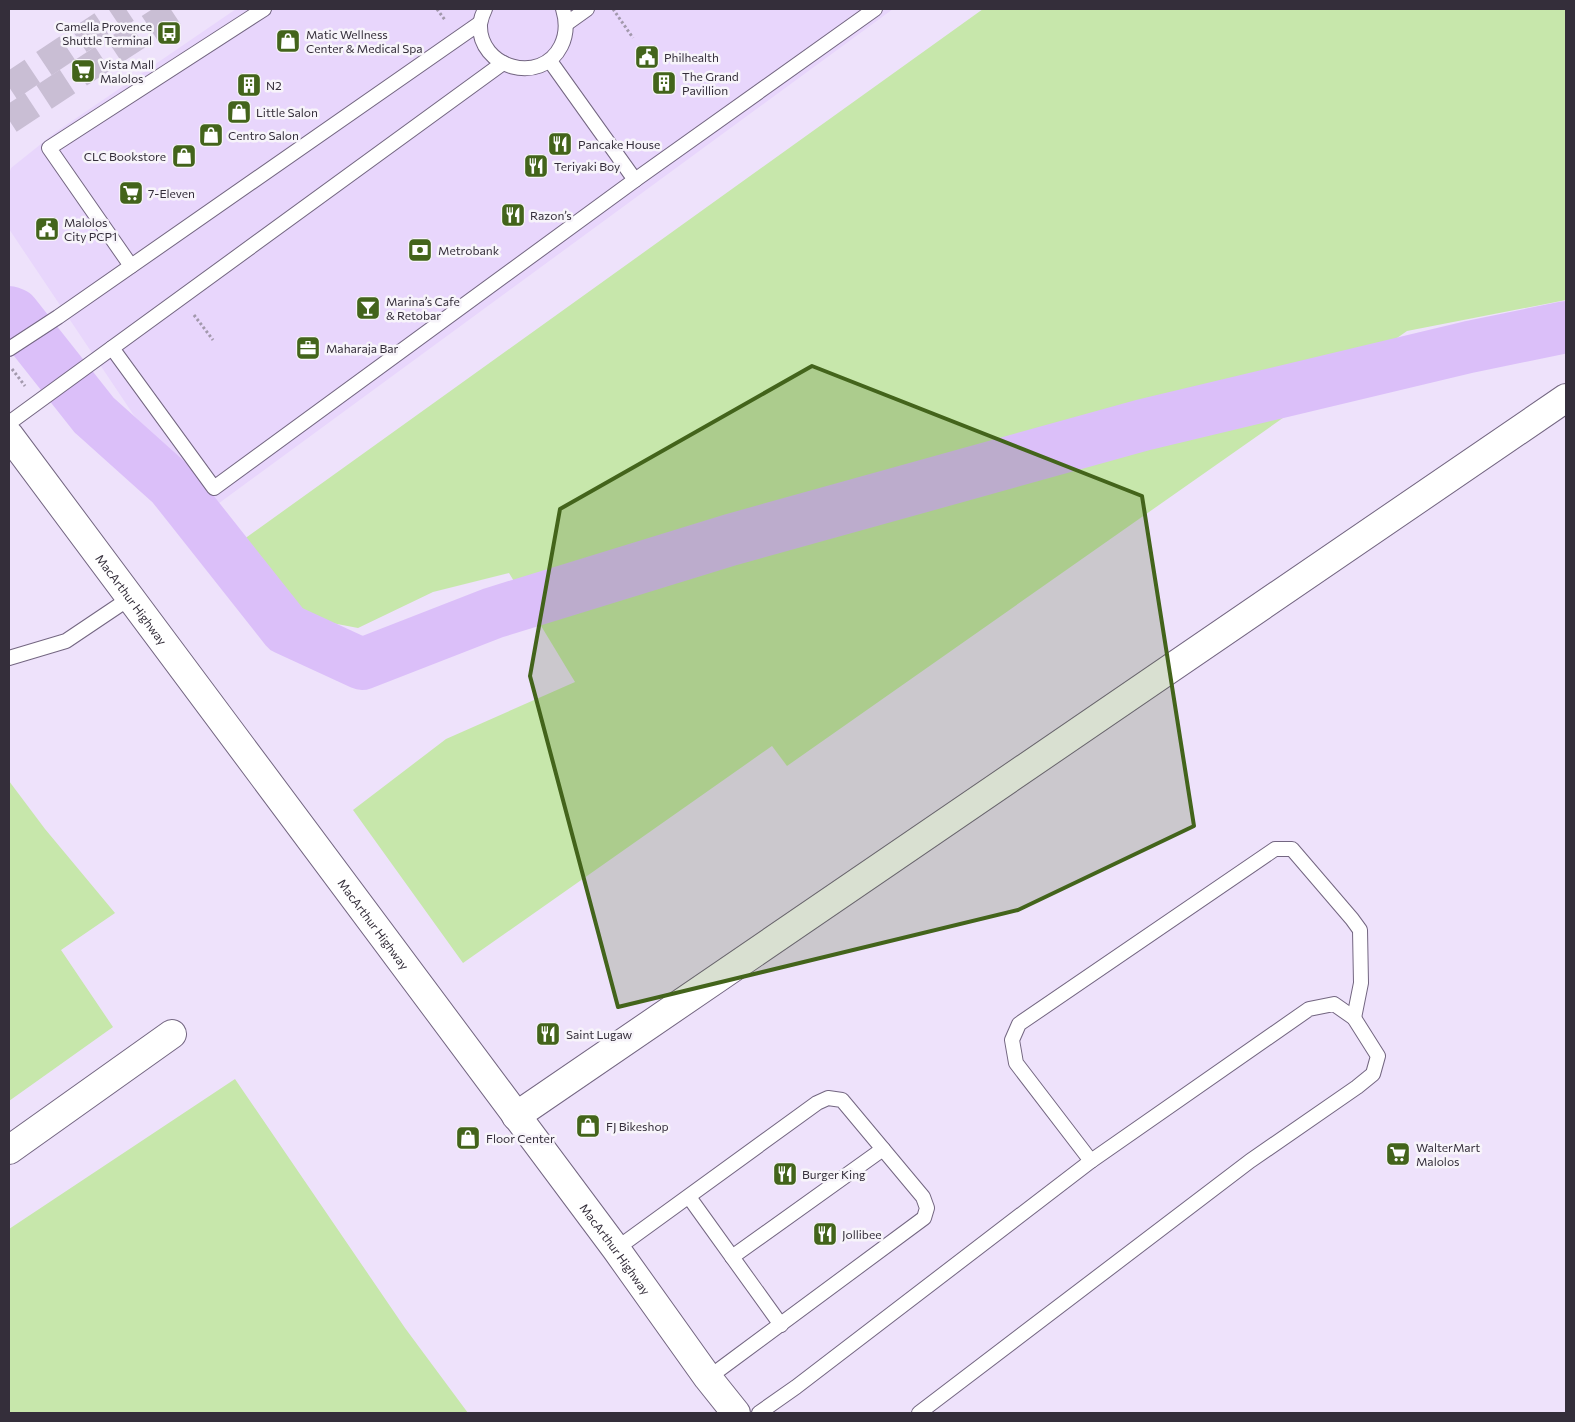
<svg xmlns="http://www.w3.org/2000/svg" width="1575" height="1422" viewBox="0 0 1575 1422" font-family="Commissioner,sans-serif">
<rect width="100%" height="100%" fill="#eee2fb"/>
<!-- built -->
<polygon fill="#e8d6fc" points="236,9 893,9 211,509 133,414 9,229 9,174 11,168 56,132"/>
<!-- grass -->
<g fill="#c7e7ab">
<polygon points="983,9 1566,9 1566,300 1407,331 787,766 772,746 463,963 353,810 446,739 575,682 509,573 433,592 358,628 311,619 240,542"/>
<polygon points="9,781 45,829 115,913 61,950 113,1027 9,1101"/>
<polygon points="235,1079 405,1328 468,1413 9,1413 9,1229"/>
</g>
<g fill="none" stroke-linecap="round" stroke-linejoin="round">
<!-- river -->
<polyline stroke="#dbbff9" stroke-width="52" points="9,312 14,314 94,415 172,485 286,629 362,664 493,613 730,540 1143,425 1469,347 1566,327"/>
<!-- minor-tunnel -->
<g stroke="#c9bed4" stroke-width="28" stroke-dasharray="28 14" stroke-linecap="butt">
<polyline points="9,87 126,9"/>
<polyline points="9,120 178,9"/>
</g>
<defs>
<g id="service">
<path d="M 485,9 C 483,13 481,19 480,24 C 478,68 541,86 561,46 C 567,34 567,22 563,9"/>
<polyline points="566,24 587,9"/>
<polyline points="550,61 635,180 875,9"/>
<polyline points="131,266 49,148 264,9"/>
<polyline points="112,348 214,488 635,180"/>
<polyline points="9,349 58,317 480,23"/>
<polyline points="9,423 503,63"/>
<polyline points="9,658 66,641 130,598"/>
<polyline points="1091,1161 1016,1063 1012,1040 1019,1024 1275,849 1292,849 1352,919 1360,930 1361,983 1354,1018"/>
<polyline points="689,1197 781,1325"/>
<polyline points="616,1249 817,1103 828,1098 842,1100 923,1197 927,1208 924,1218 708,1378"/>
<polyline points="732,1257 883,1149"/>
<polyline points="759,1413 796,1387 1091,1161 1309,1009 1334,1004 1354,1018 1378,1056 1373,1074 1357,1087 1250,1161 919,1413"/>
</g>
<g id="minor">
<polyline points="516,1116 1566,398"/>
<polyline points="9,1150 172,1034"/>
</g>
<g id="trunk">
<path id="s1" d="M 9,435 L 616,1249 L 708,1378 L 736,1413"/>
</g>
</defs>
<!-- service casing -->
<use href="#service" stroke="#736681" stroke-width="16"/>
<!-- minor casing -->
<use href="#minor" stroke="#736681" stroke-width="30"/>
<!-- trunk casing -->
<use href="#trunk" stroke="#736681" stroke-width="30"/>
<!-- path -->
<g stroke="#a298ac" stroke-width="3" stroke-dasharray="2.5 2.5" stroke-linecap="butt">
<polyline points="437,9 445,20"/>
<polyline points="613,9 633,38"/>
<polyline points="194,315 213,340"/>
<polyline points="12,369 25,386"/>
</g>
<!-- service -->
<use href="#service" stroke="#fff" stroke-width="14"/>
<!-- minor -->
<use href="#minor" stroke="#fff" stroke-width="28"/>
<!-- trunk -->
<use href="#trunk" stroke="#fff" stroke-width="28"/>
</g>
<!-- marked area -->
<path fill="#43641b" fill-opacity="0.2" stroke="#43641b" stroke-width="4" stroke-linejoin="round" d="M 812,366 L 1142,496 L 1194,826 L 1018,910 L 618,1007 L 530,676 L 560,509 Z"/>
<!-- icons -->
<defs>
<symbol id="bus-square" viewBox="-11 -11 22 22"><rect x="-9" y="-9" width="18" height="18" rx="4" fill="#43641b" stroke="#f7f4fa"/><path d="M-5-6H5V4H4V6H2V4H-2V6H-4V4H-5ZM-3.5-4V0h7V-4ZM-3.5 1.2v1.5H-2V1.2ZM2 1.2v1.5H3.5V1.2Z" fill="#fff"/></symbol>
<symbol id="shop-square" viewBox="-11 -11 22 22"><rect x="-9" y="-9" width="18" height="18" rx="4" fill="#43641b" stroke="#f7f4fa"/><path d="M-5-2.5h2.3a2.7 3.5 0 0 1 5.4 0H5L5.5 6h-11ZM-1.5-2.5h3a1.5 2.3 0 0 0-3 0Z" fill="#fff"/></symbol>
<symbol id="civic-square" viewBox="-11 -11 22 22"><rect x="-9" y="-9" width="18" height="18" rx="4" fill="#43641b" stroke="#f7f4fa"/><path d="M-.6-6.5H3V-4.5H.6V-3L4-1V1h2V6H-6V1h2V-1L-.6-3ZM-1.2 2.5V6h2.4V2.5Z" fill="#fff"/></symbol>
<symbol id="supermarket-square" viewBox="-11 -11 22 22"><rect x="-9" y="-9" width="18" height="18" rx="4" fill="#43641b" stroke="#f7f4fa"/><path d="M-6-5.5h2.5l.6 2H6L4.5 2H-2.5L-4.4-4H-6ZM-1.5 3.2a1.3 1.3 0 1 0 .1 0ZM3 3.2a1.3 1.3 0 1 0 .1 0Z" fill="#fff"/></symbol>
<symbol id="building-square" viewBox="-11 -11 22 22"><rect x="-9" y="-9" width="18" height="18" rx="4" fill="#43641b" stroke="#f7f4fa"/><path d="M-4-6H4V6H1V3H-1V6H-4ZM-2.5-4.3h1.7v1.8h-1.7ZM.8-4.3h1.7v1.8H.8ZM-2.5-1h1.7V.8h-1.7ZM.8-1h1.7V.8H.8Z" fill="#fff"/></symbol>
<symbol id="restaurant-square" viewBox="-11 -11 22 22"><rect x="-9" y="-9" width="18" height="18" rx="4" fill="#43641b" stroke="#f7f4fa"/><path d="M-5-6h1v4h1v-4h1v4h1v-4h1v5L-1.5 .5V6h-2V.5L-5-1ZM5-6V6H3V1.5H1.5Q1.5-4 5-6Z" fill="#fff"/></symbol>
<symbol id="bank-square" viewBox="-11 -11 22 22"><rect x="-9" y="-9" width="18" height="18" rx="4" fill="#43641b" stroke="#f7f4fa"/><path d="M-6-4H6V4H-6ZM0-2.3a2.3 2.3 0 1 0 0 4.6a2.3 2.3 0 1 0 0-4.6Z" fill="#fff"/></symbol>
<symbol id="bar-square" viewBox="-11 -11 22 22"><rect x="-9" y="-9" width="18" height="18" rx="4" fill="#43641b" stroke="#f7f4fa"/><path d="M-6-5H6L.8 .8V4.5H3.5V6h-7V4.5H-.8V.8Z" fill="#fff"/></symbol>
<symbol id="office-square" viewBox="-11 -11 22 22"><rect x="-9" y="-9" width="18" height="18" rx="4" fill="#43641b" stroke="#f7f4fa"/><path d="M-6-3h4V-5.5h4V-3h4V5H-6ZM-1-4.5V-3h2v-1.5ZM-6 0V1H6V0Z" fill="#fff"/></symbol>
</defs>
<g fill-rule="evenodd">
<use href="#bus-square" x="155" y="19" width="28" height="28"/>
<use href="#shop-square" x="274" y="27" width="28" height="28"/>
<use href="#civic-square" x="633" y="43" width="28" height="28"/>
<use href="#supermarket-square" x="69" y="57" width="28" height="28"/>
<use href="#building-square" x="650" y="69" width="28" height="28"/>
<use href="#building-square" x="235" y="71" width="28" height="28"/>
<use href="#shop-square" x="225" y="98" width="28" height="28"/>
<use href="#shop-square" x="197" y="121" width="28" height="28"/>
<use href="#restaurant-square" x="546" y="130" width="28" height="28"/>
<use href="#shop-square" x="170" y="142" width="28" height="28"/>
<use href="#restaurant-square" x="522" y="152" width="28" height="28"/>
<use href="#supermarket-square" x="117" y="179" width="28" height="28"/>
<use href="#restaurant-square" x="499" y="201" width="28" height="28"/>
<use href="#civic-square" x="33" y="215" width="28" height="28"/>
<use href="#bank-square" x="406" y="236" width="28" height="28"/>
<use href="#bar-square" x="354" y="294" width="28" height="28"/>
<use href="#office-square" x="294" y="334" width="28" height="28"/>
<use href="#restaurant-square" x="534" y="1020" width="28" height="28"/>
<use href="#shop-square" x="574" y="1112" width="28" height="28"/>
<use href="#shop-square" x="454" y="1124" width="28" height="28"/>
<use href="#supermarket-square" x="1384" y="1140" width="28" height="28"/>
<use href="#restaurant-square" x="771" y="1160" width="28" height="28"/>
<use href="#restaurant-square" x="811" y="1220" width="28" height="28"/>
</g>
<g text-anchor="middle" dominant-baseline="central" stroke-width="5" stroke-linejoin="round" paint-order="stroke">
<!-- poi labels -->
<g font-size="12" fill="#342e3a" stroke="#f7f4fa" text-anchor="start">
<text x="152" y="26" text-anchor="end">Camella Provence<tspan x="152" dy="14">Shuttle Terminal</tspan></text>
<text x="306" y="34">Matic Wellness<tspan x="306" dy="14">Center &amp; Medical Spa</tspan></text>
<text x="664" y="57">Philhealth</text>
<text x="100" y="64">Vista Mall<tspan x="100" dy="14">Malolos</tspan></text>
<text x="682" y="76">The Grand<tspan x="682" dy="14">Pavillion</tspan></text>
<text x="266" y="85">N2</text>
<text x="256" y="112">Little Salon</text>
<text x="228" y="135">Centro Salon</text>
<text x="578" y="144">Pancake House</text>
<text x="166" y="156" text-anchor="end">CLC Bookstore</text>
<text x="554" y="166">Teriyaki Boy</text>
<text x="148" y="193">7-Eleven</text>
<text x="530" y="215">Razon’s</text>
<text x="64" y="222">Malolos<tspan x="64" dy="14">City PCP1</tspan></text>
<text x="438" y="250">Metrobank</text>
<text x="386" y="301">Marina’s Cafe<tspan x="386" dy="14">&amp; Retobar</tspan></text>
<text x="326" y="348">Maharaja Bar</text>
<text x="566" y="1034">Saint Lugaw</text>
<text x="606" y="1126">FJ Bikeshop</text>
<text x="486" y="1138">Floor Center</text>
<text x="1416" y="1147">WalterMart<tspan x="1416" dy="14">Malolos</tspan></text>
<text x="802" y="1174">Burger King</text>
<text x="842" y="1234">Jollibee</text>
</g>
<!-- street labels -->
<g font-size="12" fill="#342e3a" stroke="#f7f4fa">
<text stroke="none"><textPath href="#s1" startOffset="205">MacArthur Highway</textPath></text>
<text stroke="none"><textPath href="#s1" startOffset="610">MacArthur Highway</textPath></text>
<text stroke="none"><textPath href="#s1" startOffset="1015">MacArthur Highway</textPath></text>
</g>
</g>
<!-- border -->
<rect width="1575" height="1422" fill="none" stroke="#342e3a" stroke-width="20"/>
</svg>
